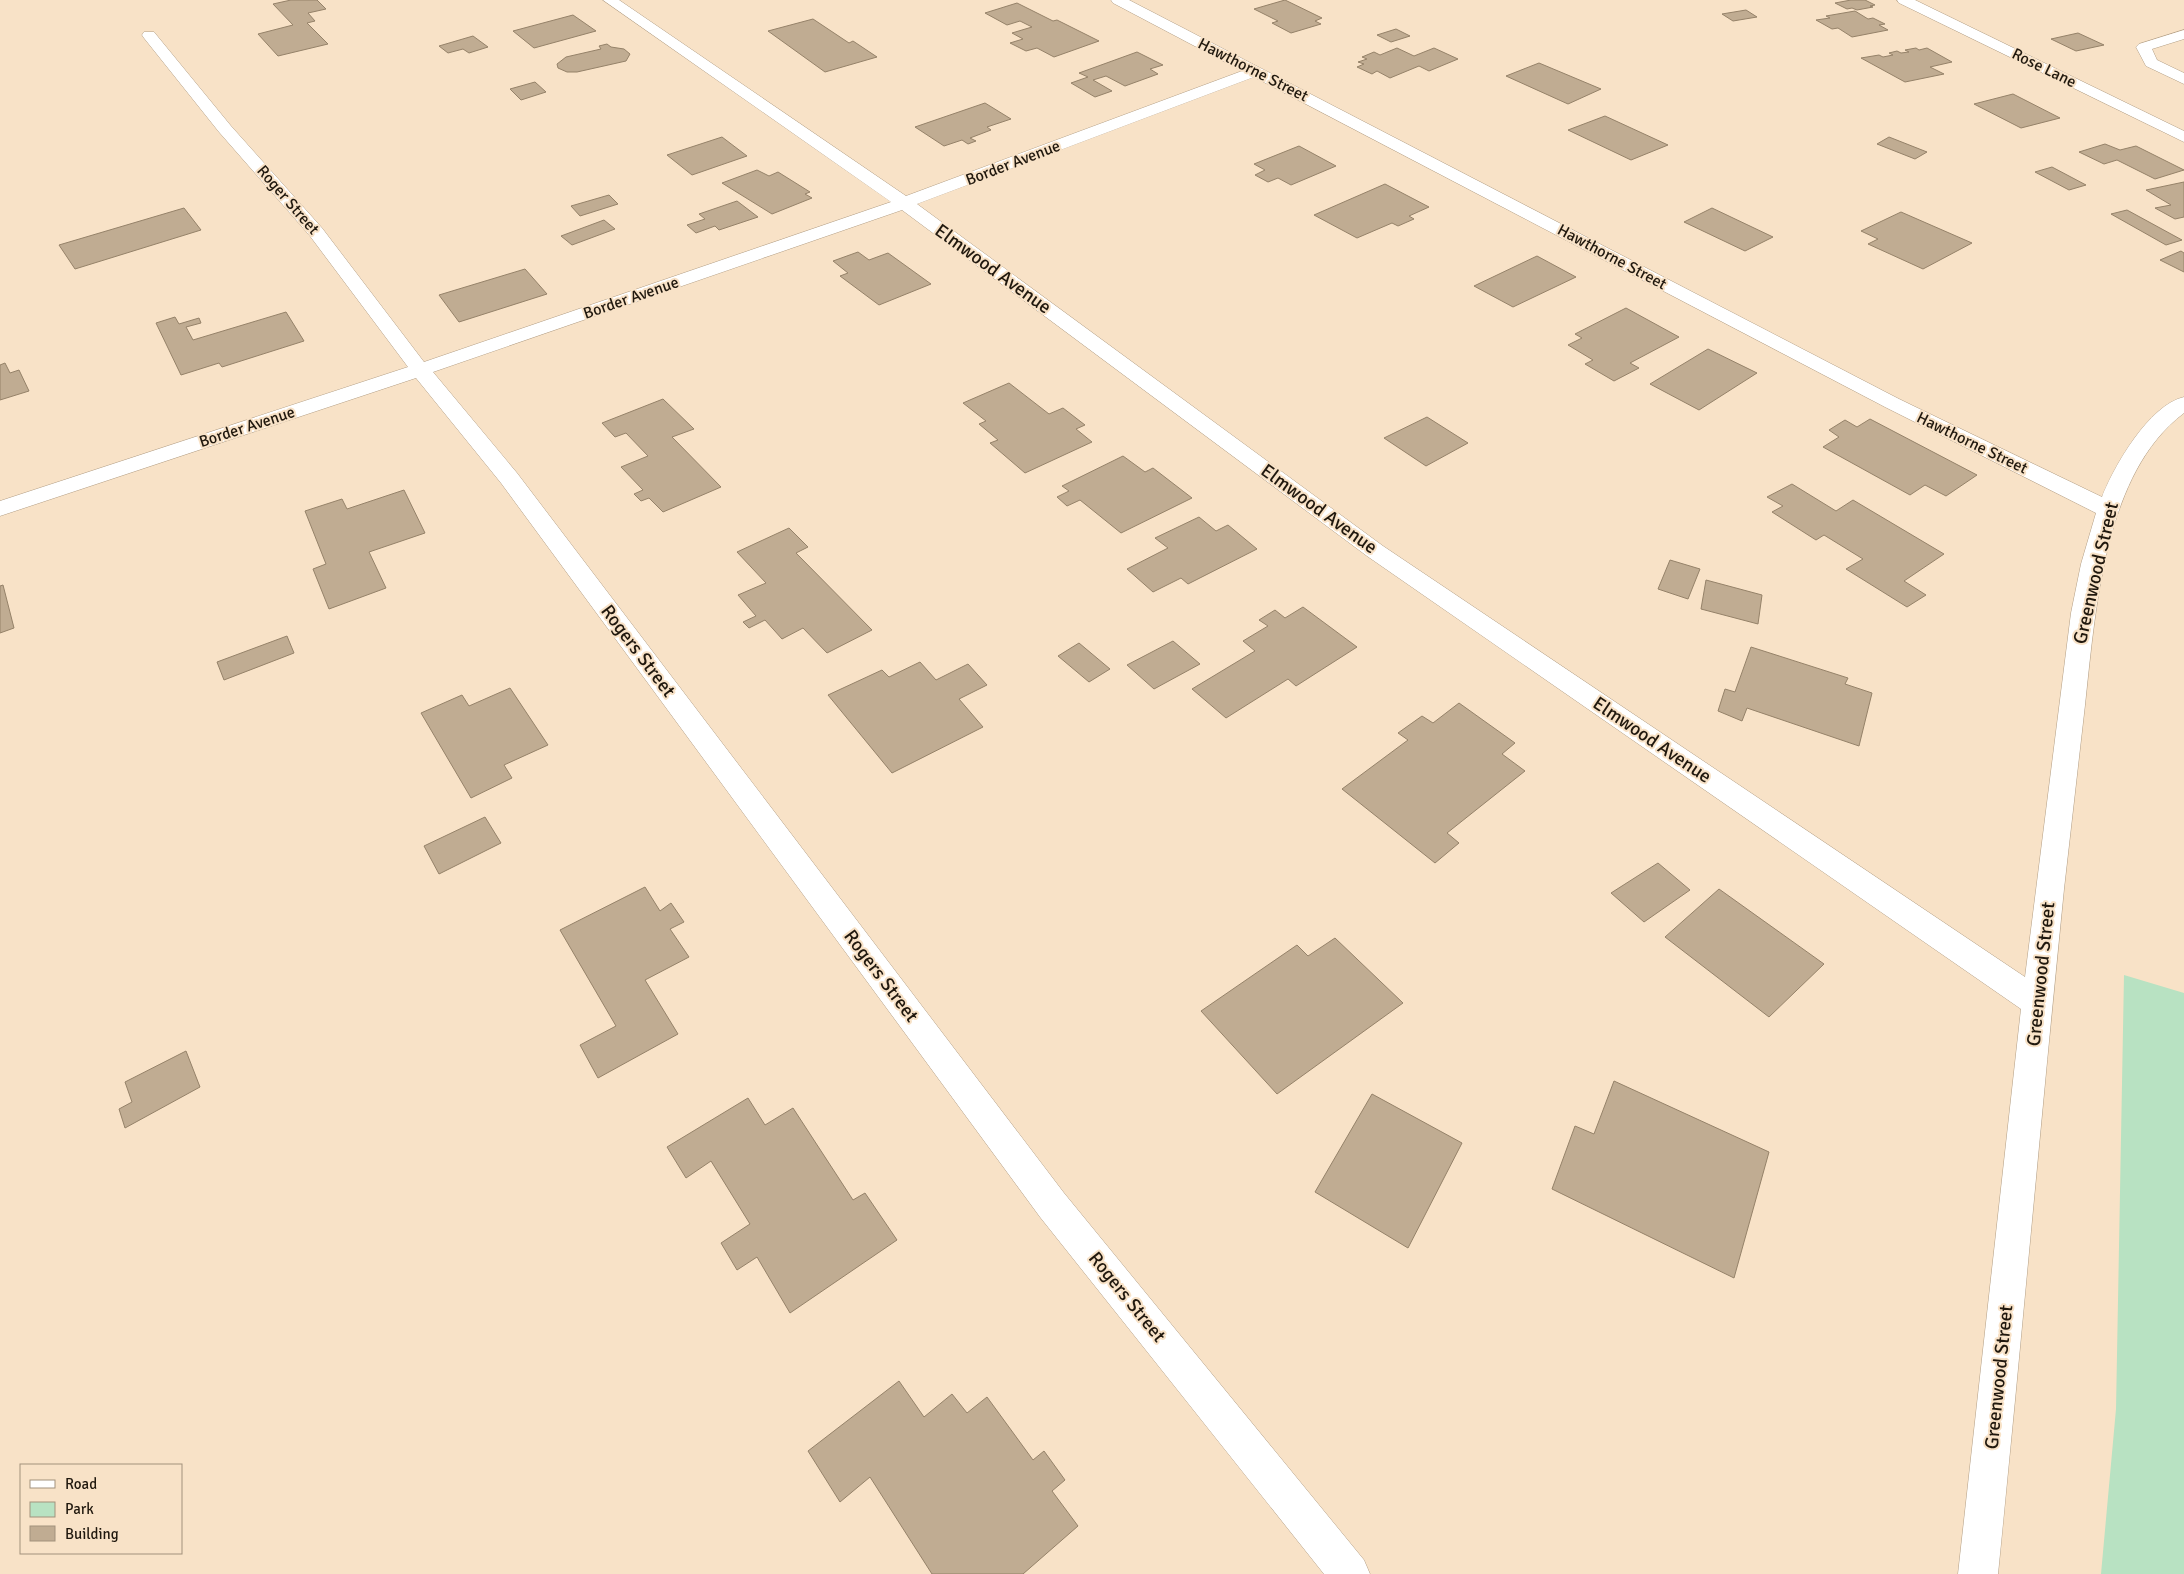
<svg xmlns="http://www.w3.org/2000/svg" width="2184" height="1574" viewBox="0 0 2184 1574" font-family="Signika,sans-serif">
<rect width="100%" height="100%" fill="#f8e2c7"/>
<!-- green -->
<polygon fill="#b8e2c2" points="2124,975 2184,993 2184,1574 2101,1574 2116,1409"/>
<!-- building -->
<g fill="#c0ac92" stroke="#958269">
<polygon points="291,0 317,0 326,9 308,13 315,21 307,23 328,44 278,56 258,34 293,25 273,4"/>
<polygon points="1285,0 1322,18 1315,21 1321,24 1291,33 1272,23 1278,21 1254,9"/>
<polygon points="1851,0 1865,0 1875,5 1870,6 1873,7 1857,10 1852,8 1847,9 1835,3"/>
<polygon points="1017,3 1053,21 1057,20 1099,41 1054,57 1037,48 1026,51 1010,43 1023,39 1012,33 1032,27 1020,21 1007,25 985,13"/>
<polygon points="1746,10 1757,17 1733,21 1722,14"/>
<polygon points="1855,11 1868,19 1873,18 1885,24 1879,25 1888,30 1852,37 1838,28 1832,29 1816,20 1830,18 1826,16"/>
<polygon points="573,15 596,31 534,48 513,31"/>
<polygon points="813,19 849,43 853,41 877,57 825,72 768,31"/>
<polygon points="1396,29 1410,36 1391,42 1377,35"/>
<polygon points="2078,33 2104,45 2076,51 2051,39"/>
<polygon points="473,36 488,47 469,53 463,49 448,53 439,46"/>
<polygon points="607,44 611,47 624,49 630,54 626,61 577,72 567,72 558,68 557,64 566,57 601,49 599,46"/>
<polygon points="1397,48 1414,56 1434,48 1458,59 1429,71 1419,66 1390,78 1377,71 1372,74 1357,67 1364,64 1358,62 1367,59 1362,57 1374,52 1380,55"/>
<polygon points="1916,48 1919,50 1927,48 1952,62 1930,67 1944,74 1905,82 1861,58 1879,55 1883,57 1893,55 1889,53 1897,51 1901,53 1909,52 1905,50"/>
<polygon points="1137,52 1163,65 1150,69 1158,74 1125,86 1106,76 1093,80 1112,91 1095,97 1071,83 1088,77 1079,73"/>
<polygon points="1539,63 1601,89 1568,104 1506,76"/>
<polygon points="535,82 546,92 521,100 510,89"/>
<polygon points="2013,94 2060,118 2021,128 1974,104"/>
<polygon points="985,103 1011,119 987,127 991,130 970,138 976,141 968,144 962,140 944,146 915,127"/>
<polygon points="1605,116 1668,145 1631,160 1568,130"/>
<polygon points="722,137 747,156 692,175 667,155"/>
<polygon points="1889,137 1927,152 1915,159 1877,144"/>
<polygon points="2105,144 2120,150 2136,146 2184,170 2155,179 2117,160 2104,164 2079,152"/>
<polygon points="1299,146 1336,166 1291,185 1278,178 1268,182 1255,175 1265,170 1254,164"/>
<polygon points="2052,167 2086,185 2069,190 2035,172"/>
<polygon points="757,170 769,176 778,172 810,192 805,194 812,198 772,214 722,183"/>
<polygon points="2184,182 2184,217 2175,219 2155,208 2171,205 2146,190"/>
<polygon points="1385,184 1429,207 1409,216 1414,219 1398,226 1392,223 1357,238 1314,215"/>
<polygon points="609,195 618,204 580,216 571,206"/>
<polygon points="737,201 758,217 719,230 715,226 696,233 687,225 705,219 699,214"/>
<polygon points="184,208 201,230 75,269 59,245"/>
<polygon points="1712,208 1773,237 1745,251 1684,222"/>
<polygon points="2127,210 2182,240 2166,245 2111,214"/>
<polygon points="1901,212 1972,243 1923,269 1868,244 1878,239 1861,231"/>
<polygon points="604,220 615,229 572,245 561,236"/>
<polygon points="2181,251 2184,253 2184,272 2160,260"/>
<polygon points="858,252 869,260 888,253 931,284 879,305 840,276 848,273 833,261"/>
<polygon points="1537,256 1576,277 1513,307 1474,286"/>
<polygon points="525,269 547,294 459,322 439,295"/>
<polygon points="1626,308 1679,337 1630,363 1639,368 1614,381 1585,364 1593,360 1568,345 1582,338 1575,334"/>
<polygon points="286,312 304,341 222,367 219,363 181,375 156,323 175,317 179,324 199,318 201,323 186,327 193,340"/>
<polygon points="1708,349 1757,373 1699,410 1650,384"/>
<polygon points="5,363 10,373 19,370 29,391 0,400 0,365"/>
<polygon points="1009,383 1049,414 1063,408 1085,425 1076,429 1092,442 1025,473 990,443 998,440 979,424 986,421 963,403"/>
<polygon points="663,399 694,429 672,437 721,487 663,512 649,498 641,501 634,494 643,490 621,467 648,456 626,433 615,437 602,423"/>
<polygon points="1427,417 1468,443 1426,466 1384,438"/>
<polygon points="1870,419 1977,475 1946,496 1925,485 1910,495 1823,447 1839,437 1829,430 1845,420 1857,427"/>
<polygon points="1123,456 1145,472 1153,468 1192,498 1121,533 1080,500 1067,506 1057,497 1069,491 1062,486"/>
<polygon points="1792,484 1836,511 1853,500 1944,554 1904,581 1926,595 1907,607 1846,569 1863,559 1824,535 1816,540 1772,512 1783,506 1767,497"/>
<polygon points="404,490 425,533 369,552 386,588 329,609 313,569 326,564 305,511 342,499 347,509"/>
<polygon points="1199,517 1216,531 1228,525 1257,549 1188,584 1181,578 1153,592 1127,569 1168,548 1155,538"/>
<polygon points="789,528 808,547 796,553 872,630 827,653 803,628 782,639 765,620 749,628 743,622 756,616 738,595 766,583 737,552"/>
<polygon points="1670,560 1700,569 1688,599 1658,589"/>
<polygon points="1706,580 1762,595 1758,624 1701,609"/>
<polygon points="3,585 14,628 0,633 0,586"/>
<polygon points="1303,607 1357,647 1296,686 1288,679 1226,718 1192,689 1255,651 1243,641 1268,626 1259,620 1275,610 1285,618"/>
<polygon points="287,636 294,653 224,680 217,662"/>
<polygon points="1173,641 1200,664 1154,689 1127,665"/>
<polygon points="1079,643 1110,669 1089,682 1058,656"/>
<polygon points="1751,647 1848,678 1845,684 1872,693 1859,746 1747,708 1742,721 1718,711 1725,689 1735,692"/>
<polygon points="920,662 936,680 968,664 987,685 959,699 983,727 892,773 828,695 882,670 889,677"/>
<polygon points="510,688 548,745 504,765 512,778 471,798 421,713 462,695 469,706"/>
<polygon points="1459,703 1515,743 1502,754 1525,771 1447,833 1459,843 1435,863 1342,789 1408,740 1398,733 1422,716 1433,723"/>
<polygon points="485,817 501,843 439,874 424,846"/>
<polygon points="1658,863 1690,890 1644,922 1611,893"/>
<polygon points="645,887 660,911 671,903 684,922 670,929 689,957 645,980 678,1034 598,1078 580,1045 616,1026 560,930"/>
<polygon points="1719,889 1824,964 1769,1017 1665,937"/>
<polygon points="1335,938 1403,1003 1277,1094 1201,1011 1297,945 1308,956"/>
<polygon points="186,1051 200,1087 125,1128 119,1109 132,1102 125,1082"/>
<polygon points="1614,1081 1769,1152 1734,1278 1552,1189 1575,1126 1594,1134"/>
<polygon points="1372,1094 1462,1143 1408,1248 1315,1192"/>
<polygon points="748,1098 765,1125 793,1108 853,1200 865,1193 897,1240 790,1313 757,1257 737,1270 721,1243 750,1224 711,1161 686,1178 667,1147"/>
<polygon points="899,1381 924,1417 952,1394 967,1413 987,1397 1033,1460 1044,1451 1065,1480 1052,1491 1078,1526 1023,1574 932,1574 870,1477 840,1502 808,1451"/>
</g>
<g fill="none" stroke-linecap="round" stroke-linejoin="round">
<defs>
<g id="minor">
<path d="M 603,0 L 619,0 L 906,196 L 1242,71 L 1113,3 L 1111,0 L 1129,0 L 1899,399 L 2102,497 C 2114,466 2149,405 2184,397 L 2184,413 C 2143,444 2123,492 2110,539 C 2096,593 2091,649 2085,705 C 2078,766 2071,828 2064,889 C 2041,1116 2021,1346 1998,1574 L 1958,1574 L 2021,1009 L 1367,556 L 902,210 L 433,372 L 517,473 L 1064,1193 L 1364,1560 L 1370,1574 L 1324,1574 L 1040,1217 L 501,483 L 416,378 L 0,516 L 0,501 L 408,367 L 310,236 L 219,132 L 144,38 L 142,35 L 144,32 L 154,32 L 231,126 L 322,228 L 424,362 L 891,202 ZM 1254,77 L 1885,407 L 2096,513 L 2081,564 L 2071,613 L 2025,977 L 1383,546 L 917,204 Z"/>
<polygon points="1897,0 1915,0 2184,131 2184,142 1899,3"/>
<polygon points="2184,30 2184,39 2152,49 2157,60 2184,73 2184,84 2146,66 2136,47 2139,44"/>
</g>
</defs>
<!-- minor casing -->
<use href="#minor" stroke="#b29e85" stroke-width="1"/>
<!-- minor -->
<use href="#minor" fill="#fff" fill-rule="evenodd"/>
</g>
<g text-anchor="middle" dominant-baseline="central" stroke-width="4" stroke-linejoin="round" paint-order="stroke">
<!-- far-street labels -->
<g font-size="16" fill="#20180e" stroke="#f8e2c7">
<text transform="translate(2044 68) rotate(26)">Rose Lane</text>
<text transform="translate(1253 70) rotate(27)">Hawthorne Street</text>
<text transform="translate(1013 163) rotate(-21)">Border Avenue</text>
<text transform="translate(288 200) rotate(49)">Roger Street</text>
<text transform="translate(1612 257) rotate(28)">Hawthorne Street</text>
<text transform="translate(631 298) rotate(-19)">Border Avenue</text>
<text transform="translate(247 427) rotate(-18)">Border Avenue</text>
<text transform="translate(1972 443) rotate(26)">Hawthorne Street</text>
</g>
<!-- street labels -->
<g font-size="19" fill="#20180e" stroke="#f8e2c7">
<text transform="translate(993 269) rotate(36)">Elmwood Avenue</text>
<text transform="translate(1319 509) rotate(36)">Elmwood Avenue</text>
<text transform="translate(2096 573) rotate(-77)">Greenwood Street</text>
<text transform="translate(638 651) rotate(53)">Rogers Street</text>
<text transform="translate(1652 740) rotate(34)">Elmwood Avenue</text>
<text transform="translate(2041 974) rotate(-84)">Greenwood Street</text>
<text transform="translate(881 976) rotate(53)">Rogers Street</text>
<text transform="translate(1127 1297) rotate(51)">Rogers Street</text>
<text transform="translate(1999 1377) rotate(-84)">Greenwood Street</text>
</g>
</g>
<!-- legend -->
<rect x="20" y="1464" width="162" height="90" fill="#f8e2c7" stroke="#a2917d"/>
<rect x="30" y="1480" width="25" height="8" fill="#ffffff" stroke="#a2917d"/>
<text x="65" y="1489" font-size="15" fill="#20180e">Road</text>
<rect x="30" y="1502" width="25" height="15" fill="#b8e2c2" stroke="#a2917d"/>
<text x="65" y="1514" font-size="15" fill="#20180e">Park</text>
<rect x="30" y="1526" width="25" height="15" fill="#c0ac92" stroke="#a2917d"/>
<text x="65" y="1539" font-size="15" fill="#20180e">Building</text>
</svg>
